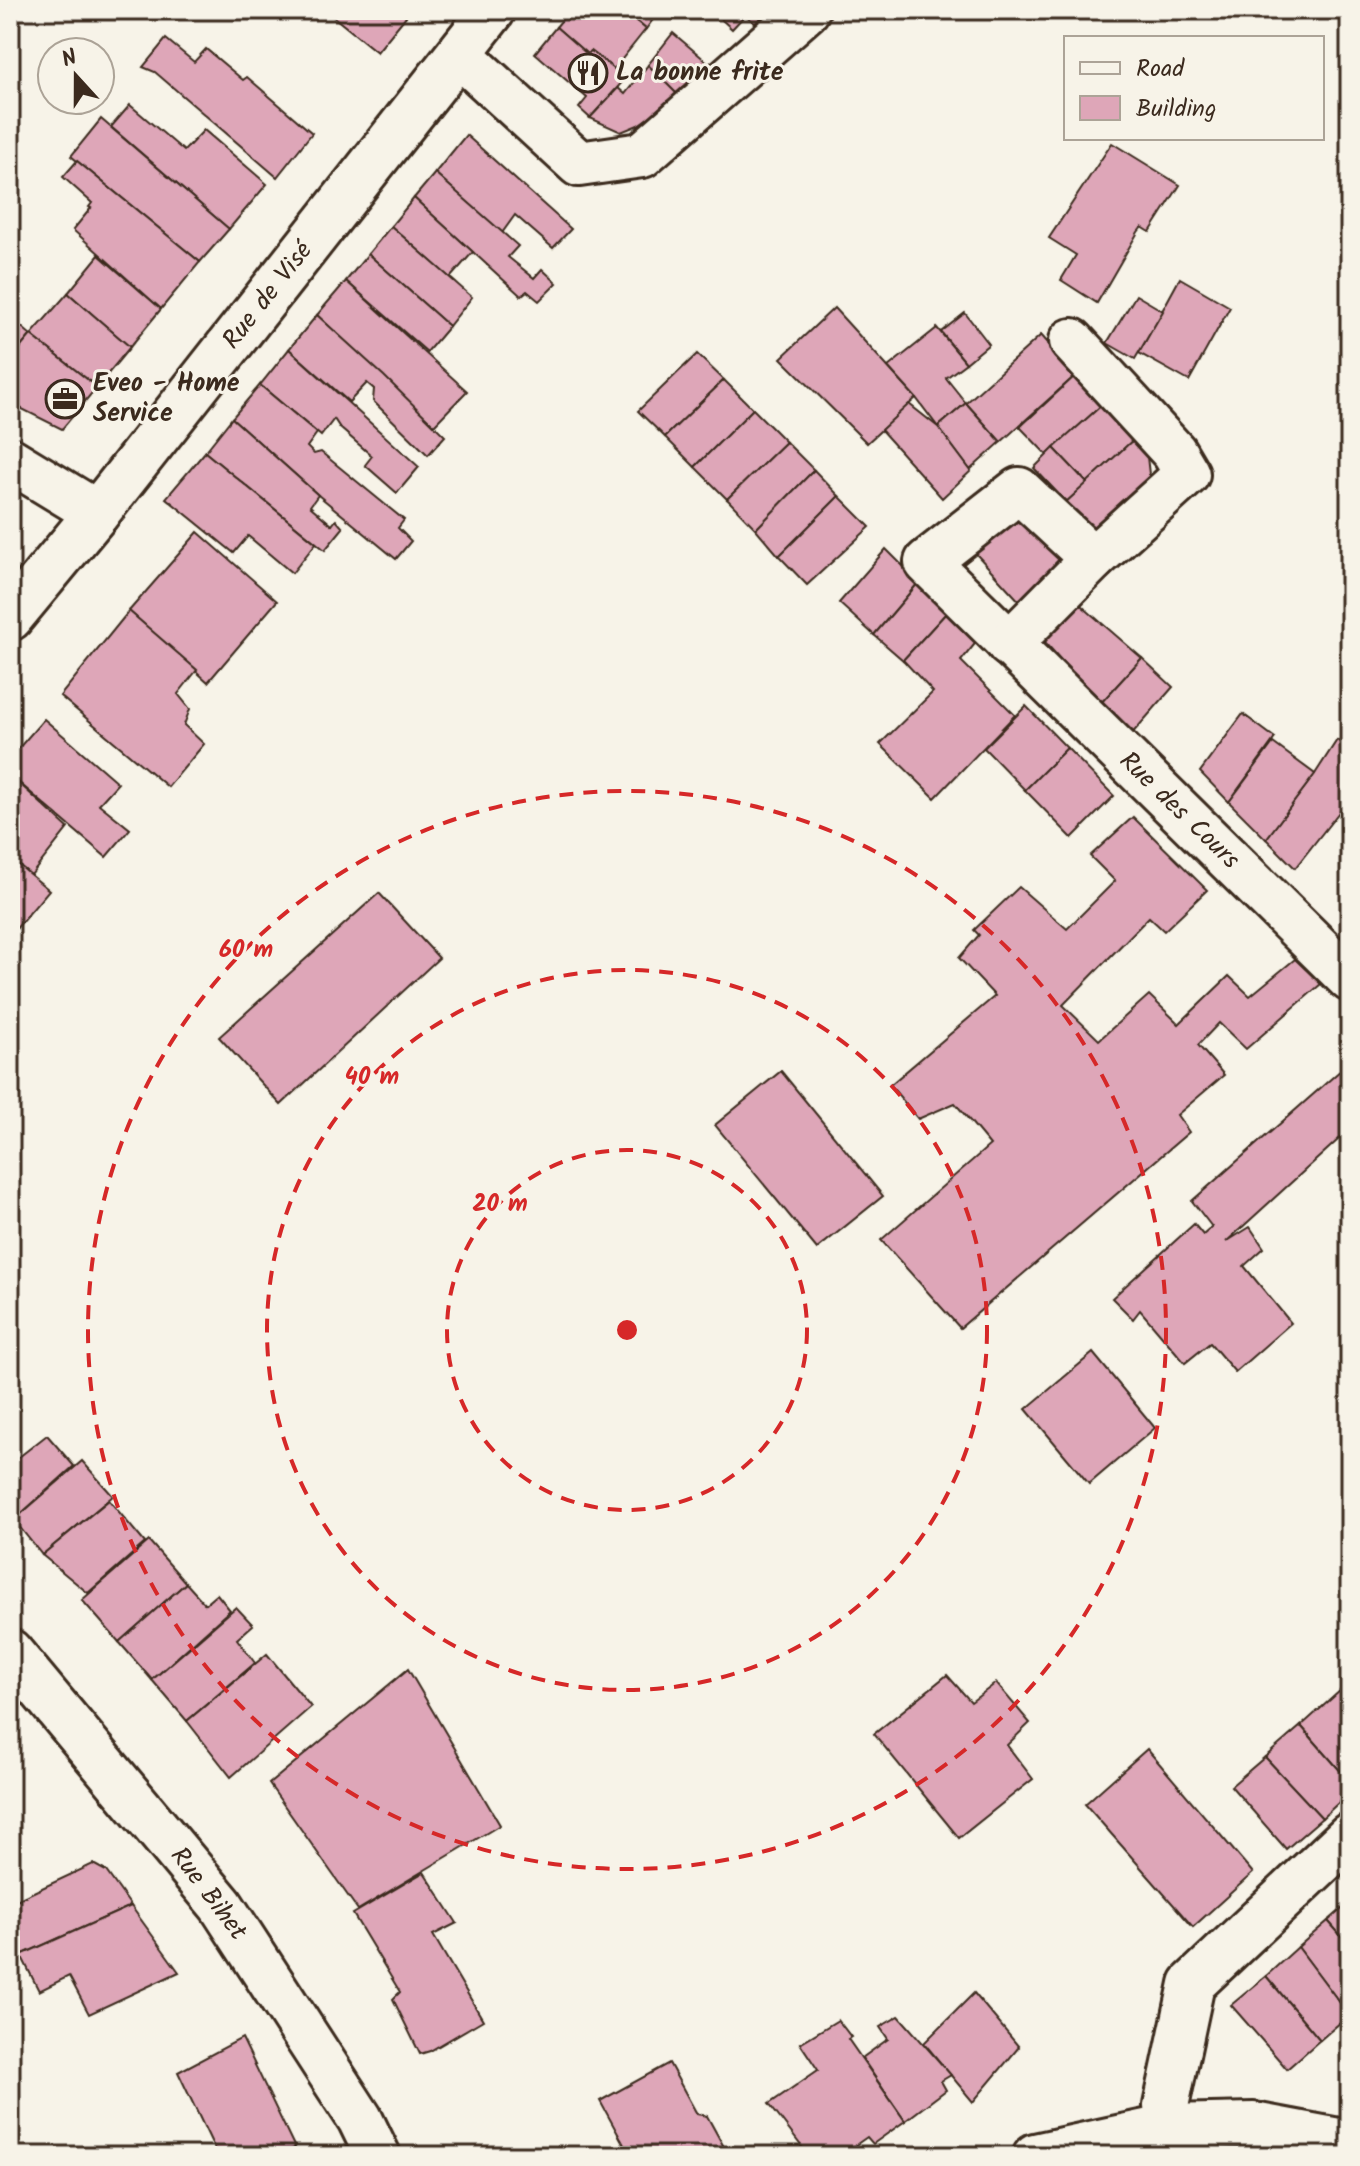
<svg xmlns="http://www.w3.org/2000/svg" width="1360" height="2166" viewBox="0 0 1360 2166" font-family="Kalam,sans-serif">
<rect width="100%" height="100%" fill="#f7f3e8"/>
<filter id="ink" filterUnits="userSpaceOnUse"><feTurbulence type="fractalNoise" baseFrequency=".0125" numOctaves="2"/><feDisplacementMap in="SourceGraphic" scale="16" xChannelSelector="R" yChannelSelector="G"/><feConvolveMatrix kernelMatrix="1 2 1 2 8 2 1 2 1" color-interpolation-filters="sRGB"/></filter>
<g filter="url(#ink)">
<!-- building -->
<g fill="#dea6b8" stroke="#3b2a1e" stroke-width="2">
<polygon points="325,10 411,10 377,52"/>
<polygon points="570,10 623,10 646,29 614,69 591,51 587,54 556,27"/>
<polygon points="623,10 660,10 646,29"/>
<polygon points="711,10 770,10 755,23 745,15 732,29"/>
<polygon points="556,27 587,54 591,51 626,78 590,118 579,108 587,98 535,53"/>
<polygon points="673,33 712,66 679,96 648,65"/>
<polygon points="166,39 194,62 206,49 243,80 247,77 312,133 277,177 155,72 143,67"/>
<polygon points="648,65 679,96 638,125 621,132 590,118 618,88 625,94"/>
<polygon points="130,105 184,151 204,130 267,184 229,229 111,127"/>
<polygon points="101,119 229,229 200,262 71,156"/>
<polygon points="466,135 571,229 553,248 515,215 502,233 435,173"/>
<polygon points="1112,143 1180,185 1150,232 1142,227 1138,232 1097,303 1061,280 1076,255 1049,238"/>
<polygon points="77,161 200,262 161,309 73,230 91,208 89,207 92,203 63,177"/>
<polygon points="435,173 518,246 508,257 534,278 542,269 557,283 539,301 527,291 521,296 414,198"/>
<polygon points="414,198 473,252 450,278 391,226"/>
<polygon points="391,226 472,297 449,326 368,254"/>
<polygon points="368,254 449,326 427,352 346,281"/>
<polygon points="99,255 161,309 130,347 68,293"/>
<polygon points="1180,278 1230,307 1189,381 1139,353"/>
<polygon points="346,281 467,391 434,425 317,315"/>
<polygon points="68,293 130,347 97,387 31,335"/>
<polygon points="1136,295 1163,311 1135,359 1107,343"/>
<polygon points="834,308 916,398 867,443 781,358"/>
<polygon points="965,313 989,344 966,363 941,332"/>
<polygon points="317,315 384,376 445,436 428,455 373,401 374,389 367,383 349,402 289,349"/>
<polygon points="10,317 31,335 10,360"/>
<polygon points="937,328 966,363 946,378 966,403 938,427 916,398 888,367"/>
<polygon points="31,335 97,387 62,429 10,403 10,360"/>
<polygon points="1041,335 1076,375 1001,442 966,403"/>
<polygon points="289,349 419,467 397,493 365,465 372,456 340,428 334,419 321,436 260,385"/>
<polygon points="697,354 724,380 665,437 638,411"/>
<polygon points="1076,375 1103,404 1047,455 1020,427"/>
<polygon points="724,380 753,409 695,467 665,437"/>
<polygon points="260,385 317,433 307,447 314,454 321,452 404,520 398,528 411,541 396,559 318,495 232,418"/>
<polygon points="966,403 1001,442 970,470 938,427"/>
<polygon points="909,404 938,427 971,471 942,498 881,430"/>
<polygon points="1103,404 1135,438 1087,483 1054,448"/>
<polygon points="753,409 786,442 727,499 695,467"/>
<polygon points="232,418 318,495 310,506 332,525 336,520 343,528 325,550 205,452"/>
<polygon points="1135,438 1146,448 1150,483 1096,535 1066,502"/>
<polygon points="786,442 814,470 756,529 727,499"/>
<polygon points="1054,448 1087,483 1066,502 1034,468"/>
<polygon points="205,452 316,543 292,573 248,536 234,553 166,498"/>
<polygon points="814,470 839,496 779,556 756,529"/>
<polygon points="839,496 870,527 807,585 779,556"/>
<polygon points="1015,503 1070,562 1022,604 967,544"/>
<polygon points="198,532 277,601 208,682 129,611"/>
<polygon points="886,549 919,582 874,635 839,603"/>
<polygon points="919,582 948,611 903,660 874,635"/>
<polygon points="1075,600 1142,658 1100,704 1045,642"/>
<polygon points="129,611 197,670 178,694 190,709 184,725 204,744 168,787 60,696"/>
<polygon points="948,611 978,640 961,661 1015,715 935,798 880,744 933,692 903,660"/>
<polygon points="1142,658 1173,687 1130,736 1100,704"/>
<polygon points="1026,706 1067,748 1025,790 984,748"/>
<polygon points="1243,714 1275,738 1229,802 1200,772"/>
<polygon points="44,719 118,783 99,804 130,829 106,857 10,775 10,758"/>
<polygon points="1337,740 1350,750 1350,798 1295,868 1266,839 1315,774"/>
<polygon points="1273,743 1315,774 1266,839 1229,802"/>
<polygon points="1067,748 1114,796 1072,838 1025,790"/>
<polygon points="10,775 68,828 31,875 10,858"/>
<polygon points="1133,817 1207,890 1164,931 1149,917 1063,1005 1099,1040 1149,995 1179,1024 1229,976 1250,996 1295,959 1321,984 1246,1049 1219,1023 1198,1045 1224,1075 1177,1115 1189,1132 960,1328 881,1240 990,1145 955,1103 918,1119 890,1085 995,996 959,958 979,935 974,930 1019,887 1067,929 1115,881 1090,856"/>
<polygon points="10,858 49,890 10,936"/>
<polygon points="379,893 439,958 281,1105 219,1037"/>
<polygon points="1350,1062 1350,1129 1226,1242 1250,1227 1264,1248 1244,1266 1291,1323 1235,1372 1210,1343 1185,1363 1140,1310 1133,1319 1112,1298 1194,1224 1203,1235 1212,1227 1192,1201"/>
<polygon points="781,1071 883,1196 817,1249 715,1125"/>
<polygon points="1093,1353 1155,1428 1089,1484 1026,1409"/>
<polygon points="47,1435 74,1466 14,1520 10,1515 10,1464"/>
<polygon points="82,1461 113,1496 42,1555 14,1520"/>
<polygon points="109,1500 145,1543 88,1593 42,1555"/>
<polygon points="149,1541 186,1583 119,1642 82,1600"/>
<polygon points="186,1583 205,1604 217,1594 230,1610 152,1680 119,1642"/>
<polygon points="236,1607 253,1625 237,1639 255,1663 187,1721 152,1680"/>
<polygon points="267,1654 311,1707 231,1777 187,1721"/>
<polygon points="408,1669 500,1825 358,1910 269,1784"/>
<polygon points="947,1675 971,1702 996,1683 1030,1723 1007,1745 1033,1779 959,1838 874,1734"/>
<polygon points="1341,1690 1350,1700 1350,1782 1301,1726"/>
<polygon points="1301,1726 1350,1782 1350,1792 1322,1818 1265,1757"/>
<polygon points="1147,1749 1253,1873 1193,1927 1085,1804"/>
<polygon points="1265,1757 1322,1818 1286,1849 1231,1786"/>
<polygon points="93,1864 106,1871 131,1906 21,1955 10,1936 10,1903"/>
<polygon points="424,1872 457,1923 433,1935 483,2020 430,2051 420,2054 393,1999 400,1992 353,1914"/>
<polygon points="1350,1902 1350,1946 1328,1921"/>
<polygon points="131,1906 179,1972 89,2014 69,1976 39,1991 21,1955"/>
<polygon points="1328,1921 1350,1946 1349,2015 1298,1947"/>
<polygon points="1298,1947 1349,2015 1320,2040 1266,1976"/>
<polygon points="1266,1976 1320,2040 1287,2069 1231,2005"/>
<polygon points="974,1993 1019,2047 973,2102 924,2043"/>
<polygon points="899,2016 951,2075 941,2081 946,2090 905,2121 862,2058 888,2039 880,2027"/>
<polygon points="838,2020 851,2037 848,2039 905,2121 873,2144 867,2137 840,2156 809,2156 769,2104 818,2070 800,2043"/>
<polygon points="242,2038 295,2148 278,2156 218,2156 178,2072"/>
<polygon points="669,2063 697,2114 707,2116 729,2156 564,2156 628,2152 600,2101"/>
</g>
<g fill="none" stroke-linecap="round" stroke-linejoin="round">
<defs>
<g id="street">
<polyline points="459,54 579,164 642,155 807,10"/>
<polyline points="10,460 97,513"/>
<polyline points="1093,559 1019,490 927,562 1350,979"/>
<polyline points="1009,644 1093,559 1187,474 1174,452 1072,341"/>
<polyline points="10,1652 221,1905 360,2119 378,2156"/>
<polyline points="1169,2127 1166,2106 1192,1984 1350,1835"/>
</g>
<g id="secondary">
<polyline points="10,618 97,513 493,10"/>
<polyline points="1035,2156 1169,2127 1254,2125 1350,2143"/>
</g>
</defs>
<!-- street casing -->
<use href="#street" stroke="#3b2a1e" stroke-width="50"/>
<!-- secondary casing -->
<use href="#secondary" stroke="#3b2a1e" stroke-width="50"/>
<!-- street -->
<use href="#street" stroke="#f7f3e8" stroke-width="44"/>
<!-- secondary -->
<use href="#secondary" stroke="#f7f3e8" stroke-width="44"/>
</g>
</g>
<!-- distance rings -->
<g fill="none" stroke="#d62828" stroke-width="4" stroke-dasharray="14 10">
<circle cx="627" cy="1330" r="180"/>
<circle cx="627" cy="1330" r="360"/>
<circle cx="627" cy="1330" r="539"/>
</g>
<!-- icons -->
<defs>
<symbol id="restaurant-ring" viewBox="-11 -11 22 22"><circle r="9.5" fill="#f7f3e8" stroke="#3b2a1e" stroke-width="1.5"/><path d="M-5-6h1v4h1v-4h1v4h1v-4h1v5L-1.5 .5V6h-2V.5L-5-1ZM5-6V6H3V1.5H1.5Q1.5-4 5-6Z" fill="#3b2a1e"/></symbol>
<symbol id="office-ring" viewBox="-11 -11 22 22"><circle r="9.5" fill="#f7f3e8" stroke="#3b2a1e" stroke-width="1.5"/><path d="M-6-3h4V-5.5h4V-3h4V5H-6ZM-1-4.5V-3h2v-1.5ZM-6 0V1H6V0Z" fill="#3b2a1e"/></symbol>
</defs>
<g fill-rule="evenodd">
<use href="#restaurant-ring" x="566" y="51" width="44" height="44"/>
<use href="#office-ring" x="43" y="377" width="44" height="44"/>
</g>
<g text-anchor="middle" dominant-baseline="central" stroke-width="6" stroke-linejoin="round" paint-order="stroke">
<!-- poi labels -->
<g font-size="26" font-weight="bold" fill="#3b2a1e" stroke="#f7f3e8" text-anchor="start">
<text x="616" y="73">La bonne frite</text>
<text x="93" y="384">Eveo - Home<tspan x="93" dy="30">Service</tspan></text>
</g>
<!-- street labels -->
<g font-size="26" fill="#3b2a1e" stroke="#f7f3e8">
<text transform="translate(268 296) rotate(-52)">Rue de Visé</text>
<text transform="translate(1179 811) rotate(44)">Rue des Cours</text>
<text transform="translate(208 1894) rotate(53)">Rue Bihet</text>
</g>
</g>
<circle cx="627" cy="1330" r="12" fill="#d62828" stroke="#f7f3e8" stroke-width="4"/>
<g font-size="24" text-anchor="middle" font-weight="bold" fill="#d62828" stroke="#f7f3e8" stroke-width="6" stroke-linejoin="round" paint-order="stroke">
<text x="246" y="957">60 m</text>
<text x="372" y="1084">40 m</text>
<text x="500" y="1211">20 m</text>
</g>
<!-- margin -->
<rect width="1360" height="2166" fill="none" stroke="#f7f3e8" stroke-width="40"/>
<rect x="20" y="20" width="1320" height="2126" fill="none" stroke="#3b2a1e" stroke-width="3" filter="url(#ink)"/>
<!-- legend -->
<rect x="1064" y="36" width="260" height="104" fill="#f7f3e8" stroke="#aca397" stroke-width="2"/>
<rect x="1080" y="62" width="40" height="12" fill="#f7f3e8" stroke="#aca397" stroke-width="2"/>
<text x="1136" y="76" font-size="24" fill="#3b2a1e">Road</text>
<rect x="1080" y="96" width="40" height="24" fill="#dea6b8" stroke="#aca397" stroke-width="2"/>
<text x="1136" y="116" font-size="24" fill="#3b2a1e">Building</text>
<!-- north arrow -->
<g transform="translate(76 76) rotate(339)"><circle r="38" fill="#f7f3e8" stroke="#aca397" stroke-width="2"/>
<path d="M0-6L14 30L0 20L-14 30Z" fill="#3b2a1e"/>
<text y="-12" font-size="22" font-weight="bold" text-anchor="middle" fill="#3b2a1e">N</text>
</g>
</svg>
